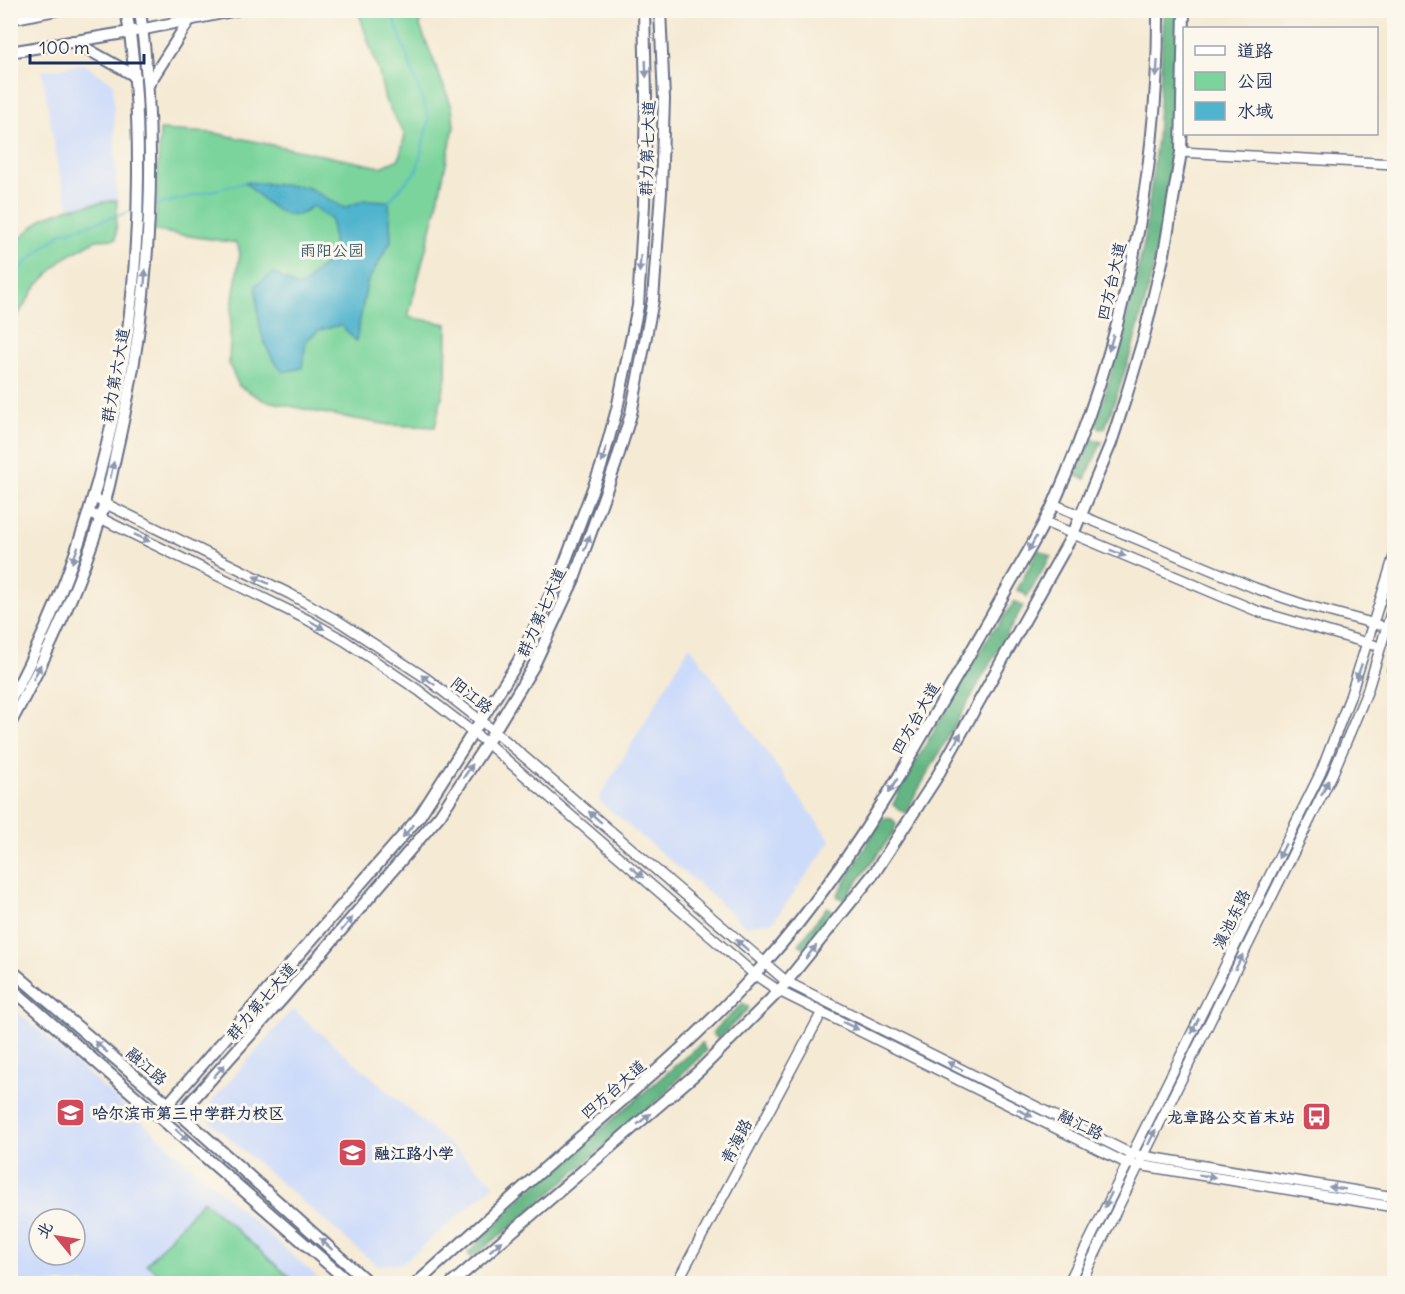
<svg xmlns="http://www.w3.org/2000/svg" width="1405" height="1294" viewBox="0 0 1405 1294" font-family="Delius,'LXGW WenKai TC',sans-serif">
<rect width="100%" height="100%" fill="#fbf7ec"/>
<filter id="ink" filterUnits="userSpaceOnUse"><feTurbulence type="fractalNoise" baseFrequency=".0167" numOctaves="2"/><feDisplacementMap in="SourceGraphic" scale="12" xChannelSelector="R" yChannelSelector="G"/><feConvolveMatrix kernelMatrix="1 2 1 2 8 2 1 2 1" color-interpolation-filters="sRGB"/></filter>
<filter id="wash" filterUnits="userSpaceOnUse"><feTurbulence type="fractalNoise" baseFrequency=".008" numOctaves="4" result="noise"/><feDisplacementMap in="SourceGraphic" scale="24" xChannelSelector="R" yChannelSelector="G"/><feGaussianBlur stdDeviation="1.35" result="paint"/><feColorMatrix in="noise" values="0 0 0 0 0 0 0 0 0 0 0 0 0 0 0 0 0 1.4 0 .05"/><feComposite in="paint" operator="in"/></filter>
<g filter="url(#wash)">
<rect width="100%" height="100%" fill="#f5ead4"/>
<!-- built -->
<g fill="#cddbfa" fill-rule="evenodd">
<polygon points="84,64 113,83 117,200 70,208 59,173 42,71"/>
<polygon points="690,646 831,841 773,922 745,926 711,895 598,800"/>
<path d="M 11,1006 L 324,1283 L 11,1283 ZM 39,1219 L 75,1219 L 75,1255 L 39,1255 Z"/>
<polygon points="293,1009 495,1184 402,1264 376,1265 210,1122 211,1102"/>
</g>
<!-- green -->
<g fill="#7ad49b" stroke="#4a827c" stroke-width="1.5">
<polygon points="358,11 422,11 420,26 452,107 454,127 435,214 408,317 447,324 446,378 435,427 389,425 317,412 263,400 239,386 229,364 231,313 240,253 237,243 155,231 160,130 214,133 381,167 399,159 405,135 385,100 379,73"/>
<polygon points="117,200 116,239 96,240 63,259 35,288 11,326 11,246 43,218 70,208"/>
<polygon points="203,1200 293,1280 290,1283 170,1283 147,1264"/>
</g>
<!-- forest -->
<g fill="#63b683" stroke="#3f7270" stroke-width="1.5">
<path d="M 1164,11 L 1178,11 C 1181,47 1178,84 1175,121 C 1166,230 1144,325 1105,428 L 1100,429 L 1096,425 L 1125,324 L 1144,243 L 1157,137 Z"/>
<polygon points="1092,439 1102,442 1085,479 1076,476"/>
<polygon points="1038,550 1051,556 1027,597 1023,592 1017,590"/>
<polygon points="1014,602 1023,606 905,813 893,805 901,787 992,631 998,626"/>
<polygon points="884,818 892,819 896,824 894,832 844,900 837,896 878,825"/>
<polygon points="827,907 834,912 805,948 799,944"/>
<polygon points="743,1003 749,1008 718,1039 712,1033"/>
<polygon points="702,1043 706,1051 684,1072 666,1093 515,1224 471,1258 468,1253 524,1195"/>
</g>
<!-- water -->
<path fill="#4fb4ce" stroke="#357296" stroke-width="1.5" d="M 245,182 L 307,187 L 344,208 L 365,200 L 389,201 L 391,241 L 367,283 L 356,341 L 341,325 L 319,330 L 306,341 L 302,368 L 283,372 C 259,346 258,319 256,285 L 274,273 L 297,287 L 308,282 C 314,269 319,271 327,262 C 337,250 332,232 331,219 L 312,206 C 308,209 304,213 300,214 C 281,221 257,194 245,182 Z"/>
<g fill="none" stroke-linecap="round" stroke-linejoin="round">
<!-- stream -->
<g stroke="#4fb4ce" stroke-width="2">
<polyline points="388,202 417,170 429,119 391,10"/>
<polyline points="153,206 246,182"/>
<polyline points="10,281 21,267 61,233 133,211"/>
</g>
</g>
</g>
<g filter="url(#ink)">
<g fill="none" stroke-linecap="round" stroke-linejoin="round">
<defs>
<polyline id="minor" points="1391,670 1394,674"/>
<g id="tertiary">
<polyline points="1181,152 1394,164"/>
<polyline points="94,498 290,594 340,622 426,678 494,731 787,982 1131,1154 1394,1197"/>
<polyline points="1053,504 1255,588 1305,605 1379,625"/>
<polyline points="90,513 308,620 345,641 418,690 487,743 754,974 779,991 1126,1163 1394,1207"/>
<polyline points="1045,522 1257,611 1374,645"/>
<polyline points="676,1284 822,1012"/>
<polyline points="1068,1284 1321,772 1350,697 1394,556"/>
<polyline points="1080,1284 1332,775 1367,692 1394,603"/>
</g>
<g id="secondary">
<polyline points="73,41 135,76"/>
<polyline points="148,85 190,19"/>
<path d="M 10,701 C 98,538 139,353 138,168 C 138,115 136,63 126,10"/>
<path d="M 10,724 C 46,658 79,588 101,516 C 109,491 113,465 119,440 C 150,300 159,153 140,10"/>
<polyline points="10,969 180,1114 370,1284"/>
<polyline points="10,987 351,1284"/>
<polyline points="168,1104 419,817 518,662 561,573 601,467 617,409 638,306 644,204 646,95 644,10"/>
<polyline points="180,1114 284,997 440,815 487,743 533,667 574,579 616,463 631,414 653,300 661,192 664,99 660,10"/>
</g>
<g id="primary">
<polyline points="10,19 56,10"/>
<polyline points="10,52 130,32 237,10"/>
<path d="M 416,1284 C 470,1235 524,1186 579,1138 C 643,1083 708,1028 764,964 C 816,906 859,842 899,776 C 936,711 974,648 1010,583 C 1025,557 1041,531 1054,503 C 1122,349 1159,180 1158,10"/>
<polyline points="451,1284 699,1071 779,991 875,872 935,780 1073,534 1111,443 1125,400 1143,340 1164,254 1181,152 1184,10"/>
</g>
</defs>
<!-- minor casing -->
<use href="#minor" stroke="#677087" stroke-width="10"/>
<!-- tertiary casing -->
<use href="#tertiary" stroke="#677087" stroke-width="12"/>
<!-- secondary casing -->
<use href="#secondary" stroke="#677087" stroke-width="14"/>
<!-- primary casing -->
<use href="#primary" stroke="#677087" stroke-width="14"/>
<!-- minor -->
<use href="#minor" stroke="#fff" stroke-width="7"/>
<!-- tertiary -->
<use href="#tertiary" stroke="#fff" stroke-width="9"/>
<!-- secondary -->
<use href="#secondary" stroke="#fff" stroke-width="10"/>
<!-- primary -->
<use href="#primary" stroke="#fff" stroke-width="10"/>
</g>
<!-- one-way arrows -->
<defs><path id="oneway-solid" d="M-6-.8H1V-3.2L6.5 0L1 3.2V.8H-6Z" transform="scale(1.5)"/></defs>
<g fill="#8d97ae">
<use href="#oneway-solid" transform="translate(646 69) rotate(88)"/>
<use href="#oneway-solid" transform="translate(1157 69) rotate(94)"/>
<use href="#oneway-solid" transform="translate(640 264) rotate(94)"/>
<use href="#oneway-solid" transform="translate(145 278) rotate(-86)"/>
<use href="#oneway-solid" transform="translate(1111 343) rotate(106)"/>
<use href="#oneway-solid" transform="translate(604 455) rotate(106)"/>
<use href="#oneway-solid" transform="translate(112 470) rotate(-78)"/>
<use href="#oneway-solid" transform="translate(142 538) rotate(25)"/>
<use href="#oneway-solid" transform="translate(587 543) rotate(-70)"/>
<use href="#oneway-solid" transform="translate(1032 544) rotate(120)"/>
<use href="#oneway-solid" transform="translate(1118 553) rotate(22)"/>
<use href="#oneway-solid" transform="translate(75 555) rotate(110)"/>
<use href="#oneway-solid" transform="translate(261 580) rotate(-154)"/>
<use href="#oneway-solid" transform="translate(317 625) rotate(30)"/>
<use href="#oneway-solid" transform="translate(37 672) rotate(-64)"/>
<use href="#oneway-solid" transform="translate(1359 672) rotate(109)"/>
<use href="#oneway-solid" transform="translate(428 680) rotate(-144)"/>
<use href="#oneway-solid" transform="translate(957 740) rotate(-60)"/>
<use href="#oneway-solid" transform="translate(468 771) rotate(-56)"/>
<use href="#oneway-solid" transform="translate(893 786) rotate(121)"/>
<use href="#oneway-solid" transform="translate(1325 788) rotate(-64)"/>
<use href="#oneway-solid" transform="translate(595 817) rotate(-139)"/>
<use href="#oneway-solid" transform="translate(408 831) rotate(130)"/>
<use href="#oneway-solid" transform="translate(1282 851) rotate(116)"/>
<use href="#oneway-solid" transform="translate(637 872) rotate(41)"/>
<use href="#oneway-solid" transform="translate(347 924) rotate(-50)"/>
<use href="#oneway-solid" transform="translate(742 945) rotate(-139)"/>
<use href="#oneway-solid" transform="translate(811 952) rotate(-51)"/>
<use href="#oneway-solid" transform="translate(1239 962) rotate(-64)"/>
<use href="#oneway-solid" transform="translate(851 1026) rotate(26)"/>
<use href="#oneway-solid" transform="translate(1195 1026) rotate(116)"/>
<use href="#oneway-solid" transform="translate(101 1047) rotate(-139)"/>
<use href="#oneway-solid" transform="translate(955 1066) rotate(-153)"/>
<use href="#oneway-solid" transform="translate(219 1071) rotate(-48)"/>
<use href="#oneway-solid" transform="translate(1025 1113) rotate(26)"/>
<use href="#oneway-solid" transform="translate(644 1119) rotate(-40)"/>
<use href="#oneway-solid" transform="translate(182 1135) rotate(41)"/>
<use href="#oneway-solid" transform="translate(1152 1137) rotate(-64)"/>
<use href="#oneway-solid" transform="translate(1207 1176) rotate(9)"/>
<use href="#oneway-solid" transform="translate(1337 1188) rotate(-171)"/>
<use href="#oneway-solid" transform="translate(1108 1200) rotate(116)"/>
<use href="#oneway-solid" transform="translate(326 1244) rotate(-138)"/>
<use href="#oneway-solid" transform="translate(496 1246) rotate(-40)"/>
</g>
</g>
<!-- icons -->
<defs>
<symbol id="school-square" viewBox="-11 -11 22 22"><rect x="-9" y="-9" width="18" height="18" rx="4" fill="#d1495b" stroke="#fbf7ec"/><path d="M0-5L7-2L0 1L-7-2ZM-4 1L0 2.5L4 1V4Q0 6-4 4Z" fill="#fff"/></symbol>
<symbol id="bus-square" viewBox="-11 -11 22 22"><rect x="-9" y="-9" width="18" height="18" rx="4" fill="#d1495b" stroke="#fbf7ec"/><path d="M-5-6H5V4H4V6H2V4H-2V6H-4V4H-5ZM-3.5-4V0h7V-4ZM-3.5 1.2v1.5H-2V1.2ZM2 1.2v1.5H3.5V1.2Z" fill="#fff"/></symbol>
</defs>
<g fill-rule="evenodd">
<use href="#school-square" x="54" y="1096" width="33" height="33"/>
<use href="#bus-square" x="1300" y="1100" width="33" height="33"/>
<use href="#school-square" x="336" y="1136" width="33" height="33"/>
</g>
<g text-anchor="middle" dominant-baseline="central" stroke-width="6" stroke-linejoin="round" paint-order="stroke">
<!-- street labels -->
<g font-size="16" fill="#1b2f5e" stroke="#fbf7ec">
<text transform="translate(647 148) rotate(-88)">群力第七大道</text>
<text transform="translate(1111 281) rotate(-77)">四方台大道</text>
<text transform="translate(115 375) rotate(-80)">群力第六大道</text>
<text transform="translate(541 612) rotate(-66)">群力第七大道</text>
<text transform="translate(472 695) rotate(38)">阳江路</text>
<text transform="translate(915 718) rotate(-60)">四方台大道</text>
<text transform="translate(1231 919) rotate(-64)">滇池东路</text>
<text transform="translate(261 1001) rotate(-49)">群力第七大道</text>
<text transform="translate(147 1066) rotate(41)">融江路</text>
<text transform="translate(613 1089) rotate(-41)">四方台大道</text>
<text transform="translate(1081 1124) rotate(26)">融汇路</text>
<text transform="translate(736 1141) rotate(-62)">青海路</text>
</g>
<!-- park labels -->
<g font-size="16" fill="#33586d" stroke="#fbf7ec">
<text x="332" y="250">雨阳公园</text>
</g>
<!-- poi labels -->
<g font-size="16" font-weight="bold" fill="#1b2f5e" stroke="#fbf7ec" text-anchor="start">
<text x="92" y="1113">哈尔滨市第三中学群力校区</text>
<text x="1295" y="1117" text-anchor="end">龙章路公交首末站</text>
<text x="374" y="1153">融江路小学</text>
</g>
</g>
<!-- margin -->
<rect width="1405" height="1294" fill="none" stroke="#fbf7ec" stroke-width="36"/>
<!-- legend -->
<rect x="1183" y="27" width="195" height="108" fill="#fbf7ec" stroke="#a1a7b3" stroke-width="1.5"/>
<rect x="1195" y="46" width="30" height="9" fill="#ffffff" stroke="#a1a7b3" stroke-width="1.5"/>
<text x="1237" y="57" font-size="18" fill="#1b2f5e">道路</text>
<rect x="1195" y="72" width="30" height="18" fill="#7ad49b" stroke="#a1a7b3" stroke-width="1.5"/>
<text x="1237" y="87" font-size="18" fill="#1b2f5e">公园</text>
<rect x="1195" y="102" width="30" height="18" fill="#4fb4ce" stroke="#a1a7b3" stroke-width="1.5"/>
<text x="1237" y="117" font-size="18" fill="#1b2f5e">水域</text>
<!-- north arrow -->
<g transform="translate(57 1237) rotate(300)"><circle r="28" fill="#fbf7ec" stroke="#a1a7b3" stroke-width="1.5"/>
<path d="M0-4.5L10 22L0 15L-10 22Z" fill="#d1495b"/>
<text y="-9" font-size="16" font-weight="bold" text-anchor="middle" fill="#1b2f5e">北</text>
</g>
<!-- scale -->
<path d="M30 54v9h114v-9" fill="none" stroke="#1b2f5e" stroke-width="3"/>
<text x="39" y="54" font-size="18" fill="#1b2f5e" stroke="#fbf7ec" stroke-width="4.5" paint-order="stroke">100 m</text>
</svg>
